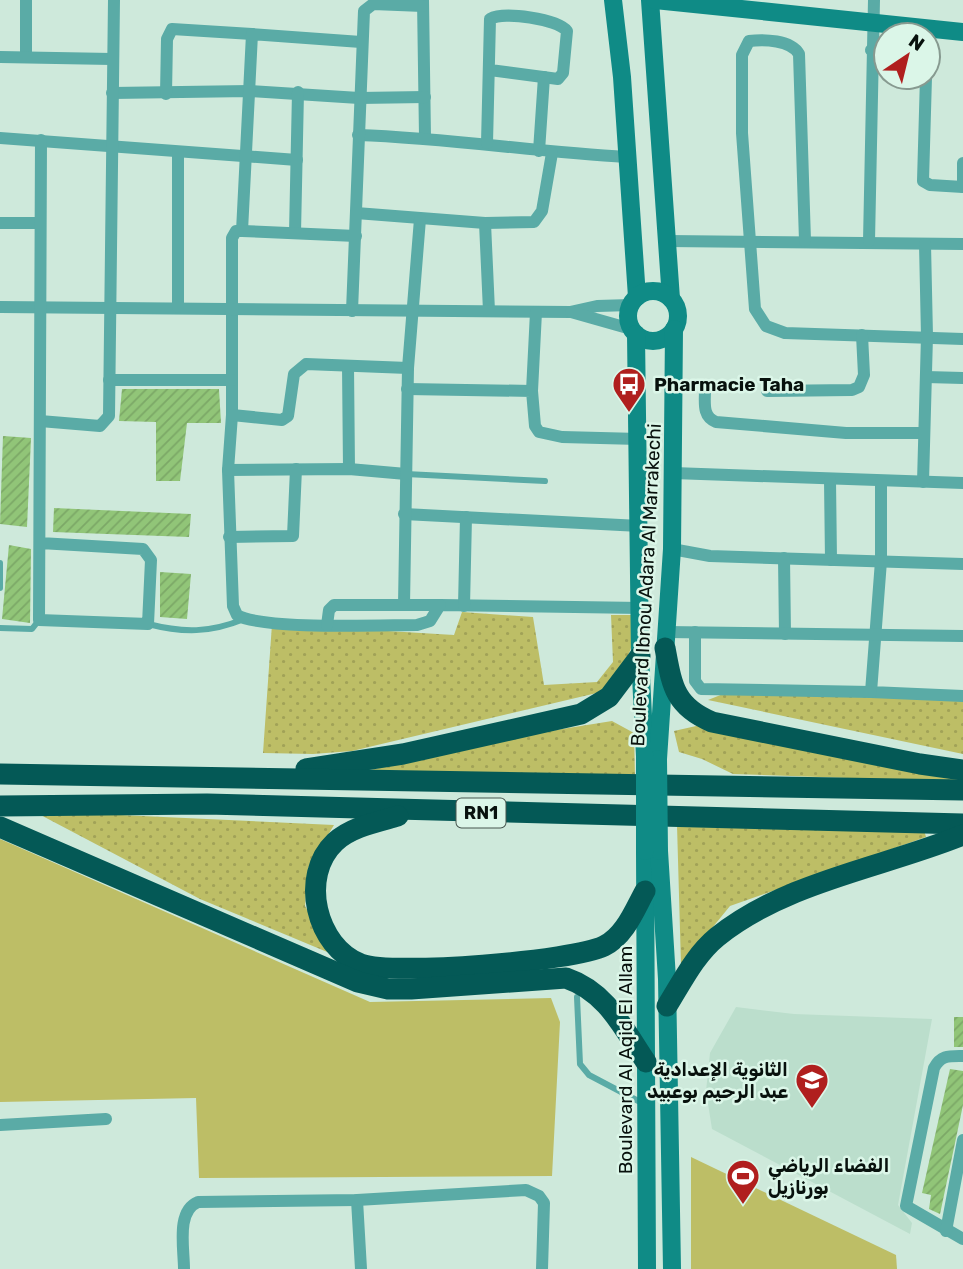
<svg xmlns="http://www.w3.org/2000/svg" width="963" height="1269" viewBox="0 0 963 1269" font-family="Rubik,Cairo,sans-serif">
<defs>
<pattern id="grass-dots" width="8" height="8" patternUnits="userSpaceOnUse" patternTransform="scale(1.75)"><rect width="8" height="8" fill="#bdbe66"/><path d="M2 2h.1M6 6h.1" fill="none" stroke="#a1a257" stroke-width="1.8" stroke-linecap="round"/></pattern>
<pattern id="building-hatch" width="6" height="6" patternUnits="userSpaceOnUse" patternTransform="scale(1.75)"><rect width="6" height="6" fill="#91c578"/><path d="M-1 1l2-2M0 6l6-6M5 7l2-2" fill="none" stroke="#7ca867"/></pattern>
</defs>
<rect width="100%" height="100%" fill="#cee9db"/>
<!-- built -->
<polygon fill="#bbdecc" points="736,1007 794,1014 932,1019 898,1205 912,1223 910,1234 712,1129 706,1091 710,1053"/>
<!-- grass -->
<g fill="url(#grass-dots)">
<path d="M 462,612 L 533,617 L 544,685 L 597,682 L 613,662 L 611,615 L 635,615 C 636,649 625,668 601,692 L 352,751 L 313,754 L 263,753 L 272,624 L 454,635 Z"/>
<polygon points="723,694 963,699 963,754 708,700"/>
<polygon points="612,721 634,733 635,777 370,770 531,734"/>
<polygon points="705,724 963,780 963,782 733,774 702,759 679,752 674,731"/>
<polygon points="33,811 334,825 308,868 305,906 332,954 200,899"/>
<polygon points="677,825 924,830 926,837 730,906 681,966"/>
</g>
<!-- pitch -->
<g fill="#bdbe66">
<polygon points="0,839 370,1002 551,998 560,1022 552,1176 199,1178 196,1098 0,1102"/>
<polygon points="691,1157 896,1255 897,1269 691,1269"/>
</g>
<!-- building -->
<g fill="url(#building-hatch)">
<polygon points="122,389 219,389 221,423 187,423 180,481 156,481 156,422 119,421"/>
<polygon points="3,436 31,438 27,527 0,524"/>
<polygon points="54,508 191,514 189,537 53,532"/>
<polygon points="9,545 31,549 30,623 2,619"/>
<polygon points="160,572 191,574 187,619 160,617"/>
<rect x="954" y="1017" width="9" height="30"/>
<polygon points="950,1069 963,1071 963,1105 940,1214 929,1209 931,1195 922,1193"/>
</g>
<g fill="none" stroke-linecap="round" stroke-linejoin="round">
<!-- lane -->
<g stroke="#5aaba6" stroke-width="6">
<polyline points="406,474 545,481"/>
<polyline points="0,563 0,588"/>
<path d="M 148,624 C 183,633 210,633 244,619"/>
<polyline points="0,628 32,629 39,620"/>
<polyline points="577,997 580,1064 589,1075 644,1104"/>
</g>
<!-- street -->
<g stroke="#5aaba6" stroke-width="12">
<polyline points="423,0 425,137"/>
<polyline points="871,50 886,52"/>
<polyline points="26,56 26,0"/>
<polyline points="0,57 112,59"/>
<polyline points="926,77 923,181 930,185 963,187"/>
<polyline points="112,93 250,91 359,98 425,97"/>
<polyline points="166,94 167,39 172,29 252,34"/>
<path d="M 358,135 C 448,138 537,152 626,157"/>
<polyline points="0,138 297,160"/>
<path d="M 487,143 L 490,19 C 504,11 557,19 567,31 L 563,73 L 558,79 L 490,70"/>
<polyline points="539,151 544,77"/>
<polyline points="963,187 963,163"/>
<polyline points="356,213 485,223 534,222 542,211 552,153"/>
<polyline points="0,223 39,223"/>
<polyline points="485,223 489,311"/>
<polyline points="242,231 252,34 361,42"/>
<polyline points="295,233 298,92"/>
<path d="M 356,236 L 242,231 L 236,231 L 232,238 L 232,415 L 228,470 L 233,606 L 237,615 C 262,630 382,625 417,625 L 430,621 L 440,605 L 641,608"/>
<polyline points="668,241 963,244"/>
<path d="M 805,241 L 799,54 C 791,40 764,39 749,41 L 742,55 L 742,133 L 755,309 L 766,326 L 785,333 L 963,339"/>
<polyline points="869,241 874,0"/>
<polyline points="0,307 570,312 597,306 631,305"/>
<polyline points="178,307 178,152"/>
<polyline points="352,311 364,11 373,4 423,6"/>
<polyline points="571,312 631,329"/>
<polyline points="348,366 349,469"/>
<polyline points="926,377 963,378"/>
<polyline points="109,380 232,380"/>
<polyline points="407,389 532,391 535,426 539,432 562,437 639,439"/>
<path d="M 705,389 C 705,403 702,416 716,422 L 846,433 L 924,433"/>
<polyline points="532,391 536,312"/>
<polyline points="767,391 852,390 859,387 864,375 862,335"/>
<polyline points="232,415 282,420 288,416 294,374 306,364 408,368"/>
<polyline points="40,421 100,426 109,416 114,0"/>
<polyline points="228,470 349,469 406,474"/>
<polyline points="673,473 963,483"/>
<polyline points="830,480 831,560"/>
<polyline points="881,481 881,561 871,692 963,696"/>
<polyline points="923,482 927,336 925,244"/>
<polyline points="404,514 640,526"/>
<polyline points="229,537 293,536 296,469"/>
<polyline points="40,543 143,549 151,560 148,624 39,620 41,140"/>
<polyline points="672,549 710,556 963,564"/>
<polyline points="784,558 785,634"/>
<polyline points="404,605 408,368 420,219"/>
<polyline points="464,606 466,517"/>
<polyline points="327,625 329,610 334,605 440,605"/>
<polyline points="666,632 963,636"/>
<polyline points="695,632 695,681 701,689 871,692"/>
<path d="M 963,1056 C 949,1056 941,1055 934,1068 L 906,1206 L 963,1239"/>
<polyline points="0,1125 106,1119"/>
<polyline points="357,1200 361,1269"/>
<polyline points="946,1231 963,1140"/>
<path d="M 184,1269 C 184,1248 176,1211 198,1202 L 357,1200 L 526,1190 L 539,1196 L 544,1203 L 542,1269"/>
</g>
<!-- secondary -->
<g stroke="#0f8b86" stroke-width="18">
<polyline points="613,0 622,77 637,297"/>
<polyline points="650,0 671,299"/>
<polyline points="655,0 963,32"/>
<circle cx="653" cy="316" r="25"/>
<polyline points="636,334 640,656 645,756"/>
<polyline points="658,759 672,549 674,329"/>
<polyline points="645,851 647,1269"/>
<polyline points="659,851 667,979 672,1269"/>
</g>
<!-- highway -->
<g stroke="#045956" stroke-width="21">
<path d="M 665,648 C 672,685 674,706 712,722 L 920,764 L 963,770"/>
<polyline points="306,769 403,754 581,714 609,697 640,656"/>
<polyline points="0,774 963,790"/>
<polyline points="0,806 207,804 963,824"/>
<path d="M 398,816 C 377,822 351,827 335,842 C 299,876 316,947 361,964 C 392,976 574,961 604,946 C 625,936 635,909 645,891"/>
<path d="M 0,827 L 358,982 L 388,989 L 411,989 L 566,978 C 607,992 623,1028 646,1062"/>
<path d="M 667,1006 C 682,982 695,955 717,937 C 787,881 882,868 963,835"/>
</g>
<!-- secondary-bridge -->
<g stroke="#0f8b86" stroke-width="18">
<polyline points="658,759 659,851"/>
<polyline points="645,851 645,756"/>
</g>
</g>
<!-- icons -->
<defs>
<symbol id="bus-pin" viewBox="-11 -11 22 30"><path d="M0 17L-7.5 6A9.5 9.5 0 1 1 7.5 6Z" fill="#b01f1e" stroke="#dbf6e8"/><path d="M-5-6H5V4H4V6H2V4H-2V6H-4V4H-5ZM-3.5-4V0h7V-4ZM-3.5 1.2v1.5H-2V1.2ZM2 1.2v1.5H3.5V1.2Z" fill="#fff"/></symbol>
<symbol id="school-pin" viewBox="-11 -11 22 30"><path d="M0 17L-7.5 6A9.5 9.5 0 1 1 7.5 6Z" fill="#b01f1e" stroke="#dbf6e8"/><path d="M0-5L7-2L0 1L-7-2ZM-4 1L0 2.5L4 1V4Q0 6-4 4Z" fill="#fff"/></symbol>
<symbol id="stadium-pin" viewBox="-11 -11 22 30"><path d="M0 17L-7.5 6A9.5 9.5 0 1 1 7.5 6Z" fill="#b01f1e" stroke="#dbf6e8"/><path d="M0-5a6.5 5 0 1 0 0 10a6.5 5 0 1 0 0-10ZM-3.5-1.8h7v3.6h-7Z" fill="#fff"/></symbol>
</defs>
<g fill-rule="evenodd">
<use href="#bus-pin" x="610" y="365" width="38" height="52"/>
<use href="#school-pin" x="793" y="1061" width="38" height="52"/>
<use href="#stadium-pin" x="724" y="1157" width="38" height="52"/>
</g>
<g text-anchor="middle" dominant-baseline="central" stroke-width="5" stroke-linejoin="round" paint-order="stroke">
<!-- shield labels -->
<rect fill="#dbf6e8" stroke="#47564f" stroke-width="2" x="456.5" y="798.5" width="49" height="29" rx="5"/>
<g font-size="18" font-weight="bold" fill="#08110d">
<text x="481" y="813">RN1</text>
</g>
<!-- poi labels -->
<g font-size="19" font-weight="bold" fill="#08110d" stroke="#dbf6e8" text-anchor="start">
<text x="654" y="384">Pharmacie Taha</text>
<text x="788" y="1069" text-anchor="end">الثانوية الإعدادية<tspan x="788" dy="22">عبد الرحيم بوعبيد</tspan></text>
<text x="768" y="1165">الفضاء الرياضي<tspan x="768" dy="22">بورنازيل</tspan></text>
</g>
<!-- street labels -->
<g font-size="19" fill="#08110d" stroke="#dbf6e8">
<text transform="translate(646 585) rotate(-87)">Boulevard Ibnou Adara Al Marrakechi</text>
<text transform="translate(625 1060) rotate(-90)">Boulevard Al Aqid El Allam</text>
</g>
</g>
<!-- north arrow -->
<g transform="translate(907 56) rotate(35)"><circle r="33" fill="#dbf6e8" stroke="#879a90" stroke-width="2"/>
<path d="M0-5L12 26L0 18L-12 26Z" fill="#b01f1e"/>
<text y="-10" font-size="19" font-weight="bold" text-anchor="middle" fill="#08110d">N</text>
</g>
</svg>
